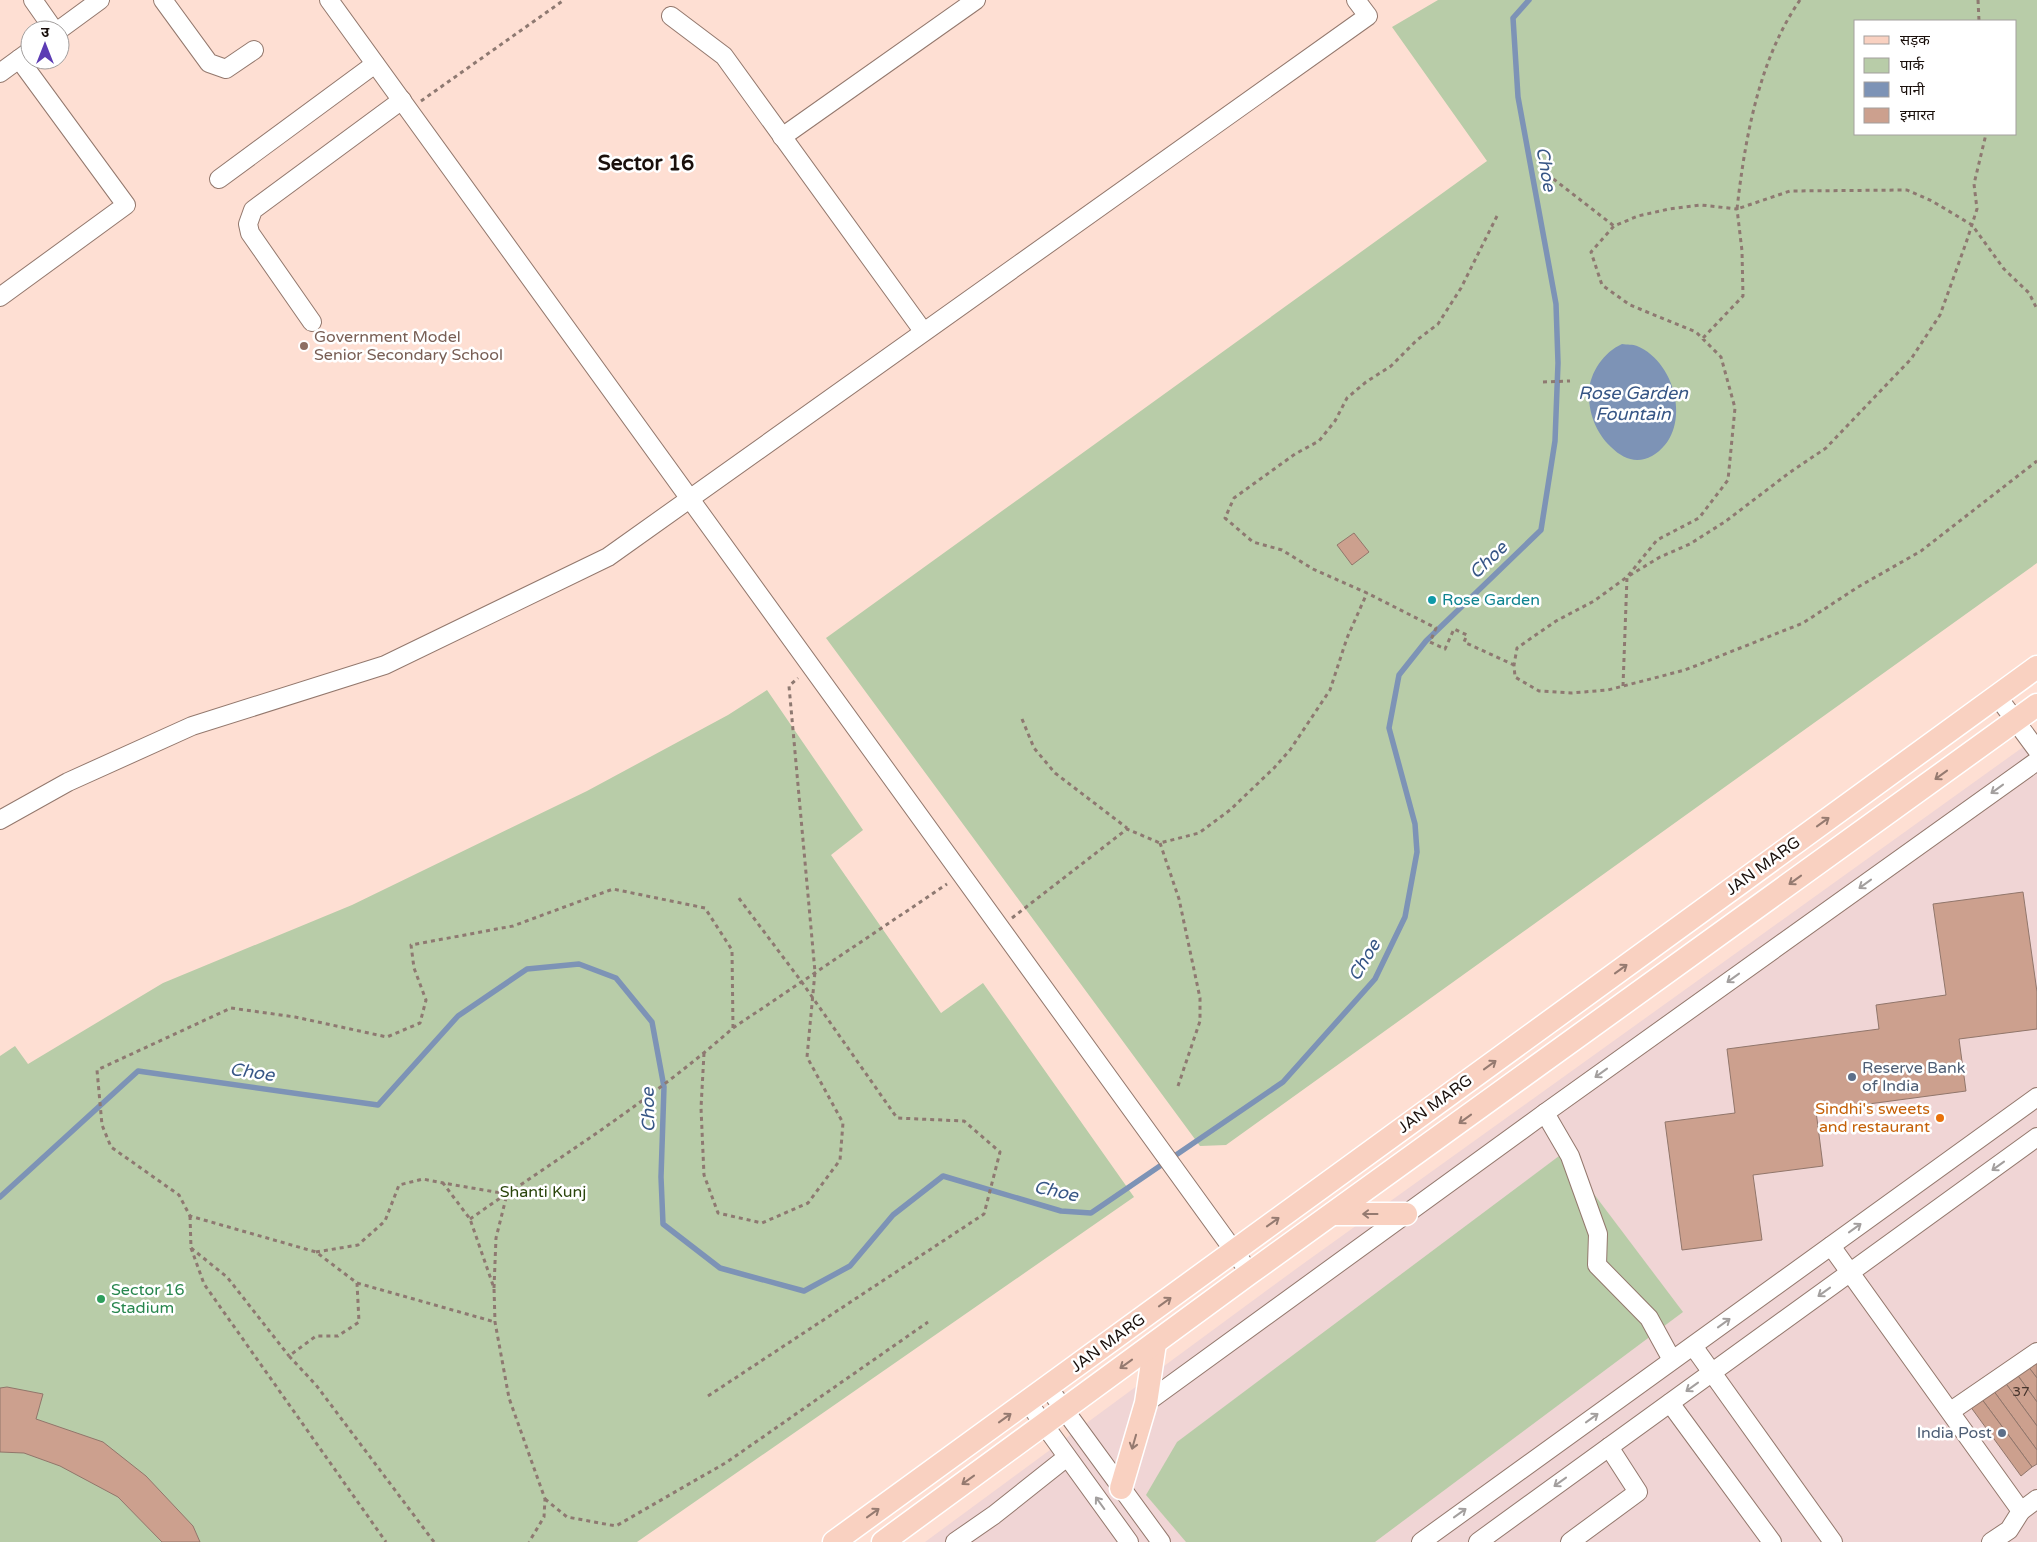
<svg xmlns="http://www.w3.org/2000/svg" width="2037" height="1542" viewBox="0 0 2037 1542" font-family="'Varela Round','Noto Sans Devanagari',sans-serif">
<rect width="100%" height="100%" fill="#fedfd3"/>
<!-- commercial -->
<polygon fill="#f0d5d5" points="2037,737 2037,1542 925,1542 1300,1266"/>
<!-- green -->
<g fill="#b8cca8" fill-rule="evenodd">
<path d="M 1438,0 L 2037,0 L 2037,563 L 1226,1145 L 1200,1146 L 826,638 L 1487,161 L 1392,27 ZM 1856,21 L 2016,21 L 2016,134 L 1856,134 Z"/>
<polygon points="767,690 863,830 831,855 941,1013 983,983 1134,1197 637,1542 0,1542 0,1056 15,1046 28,1064 163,983 352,905 587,791 728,715"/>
<polygon points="1563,1153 1683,1312 1375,1542 1186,1542 1146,1495 1177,1442"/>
</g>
<!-- water -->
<path fill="#7d93b6" d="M 1622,344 C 1627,345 1633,344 1637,346 C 1678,363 1693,433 1652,456 C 1637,464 1623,459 1611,447 C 1596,433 1588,412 1589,392 C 1590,372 1604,352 1622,344 Z"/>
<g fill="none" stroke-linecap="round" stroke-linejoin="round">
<!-- stream -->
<polyline stroke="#7d93b6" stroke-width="5.5" points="0,1197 138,1071 378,1105 458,1016 527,969 579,964 616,978 652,1022 664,1087 661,1177 663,1224 720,1268 804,1291 850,1266 893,1215 943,1176 1061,1211 1091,1213 1283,1082 1375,979 1405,917 1417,852 1415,824 1389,728 1399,675 1426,641 1541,530 1555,441 1558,363 1556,304 1518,97 1513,18 1529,0"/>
</g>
<!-- building -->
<g fill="#cca08e" stroke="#91766b">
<polygon points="1354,533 1369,552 1352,565 1337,545"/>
<polygon points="2023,892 2037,992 2037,1029 1959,1039 1966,1091 1816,1111 1823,1166 1753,1175 1762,1240 1682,1250 1665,1122 1735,1113 1727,1049 1879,1029 1876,1005 1946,995 1933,904"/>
<polygon points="2037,1357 2037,1378 2027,1365"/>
<polygon points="2027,1365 2037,1378 2037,1402 2016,1373"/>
<polygon points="2016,1373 2037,1402 2037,1426 2004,1381"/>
<polygon points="2004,1381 2037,1426 2037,1450 1993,1390"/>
<polygon points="7,1387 43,1394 36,1419 103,1442 146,1476 193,1526 200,1542 162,1542 118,1497 60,1466 24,1453 0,1452 0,1388"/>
<polygon points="1993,1390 2037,1450 2037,1464 2032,1467 1981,1398"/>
<polygon points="1981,1398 2032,1467 2021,1476 1970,1406"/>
</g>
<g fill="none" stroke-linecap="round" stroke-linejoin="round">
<defs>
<g id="minor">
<polyline points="33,0 54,30"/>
<polyline points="163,0 209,63 226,69 254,50"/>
<polyline points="329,0 1250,1273"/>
<polyline points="671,16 724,56 923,331"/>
<polyline points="59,30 100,0"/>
<polyline points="0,73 30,51"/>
<polyline points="782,137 976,0"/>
<polyline points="219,179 375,64"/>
<polyline points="0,297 126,205 19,59"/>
<polyline points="312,322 250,233 248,224 253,210 402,100"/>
<polyline points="1997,696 2037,750"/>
<polyline points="0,820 68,782 192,726 385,665 608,557 1368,16 1356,0"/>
<polyline points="1545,1113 1570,1156 1598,1234 1597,1265 1649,1318 1672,1360"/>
<polyline points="1831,1246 2021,1511 2037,1499"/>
<polyline points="1693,1346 1833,1542"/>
<polyline points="1047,1386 1161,1542"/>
<polyline points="1027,1401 1129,1542"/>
<polyline points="1146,1403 1545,1113 2037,761"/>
<polyline points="1670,1403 1772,1542"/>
<polyline points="1951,1411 2037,1352"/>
<polyline points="955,1542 994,1515 1067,1457"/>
<polyline points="1421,1542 2037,1097"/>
<polyline points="1478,1542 2037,1137"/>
<polyline points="1570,1542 1638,1492 1609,1447"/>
<polyline points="1991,1542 2009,1530 2021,1511"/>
</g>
<g id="major">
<polyline points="1333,1214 1406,1214"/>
<polyline points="1121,1488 1146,1403 1155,1343"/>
<polyline points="834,1542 2037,667"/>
<polyline points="883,1542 1250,1273 2037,705"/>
</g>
</defs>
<!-- minor casing -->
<use href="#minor" stroke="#93786d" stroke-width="20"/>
<!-- major casing -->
<use href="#major" stroke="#fff" stroke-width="25"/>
<!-- path -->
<g stroke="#8e7971" stroke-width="3" stroke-dasharray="4 4" stroke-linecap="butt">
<path d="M 1800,0 C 1759,59 1745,138 1737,209 L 1790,191 L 1907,190 L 1932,201 L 1972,225 L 2004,269 L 2029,293 L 2037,309"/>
<polyline points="1978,0 1979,21"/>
<polyline points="421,101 564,0"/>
<polyline points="1547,174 1614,226"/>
<polyline points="1497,216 1461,288 1438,324 1417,340 1391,366 1366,382 1347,398 1335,421 1319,441 1295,454 1234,498 1225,518 1253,542 1282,550 1313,569 1367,593 1436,628 1430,642 1445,649 1454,629 1467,635 1464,642 1514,665"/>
<polyline points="1703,338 1743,296 1742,251 1737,209 1701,205 1669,209 1638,216 1614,226 1591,252 1602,285 1630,305 1696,332 1721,357 1735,408 1728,480 1699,518 1657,540 1627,577 1594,601 1556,621 1517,648 1514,665 1515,677 1539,691 1571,693 1608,690 1685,670 1803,623 1858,587 1921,551 2037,461"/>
<polyline points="1543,382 1570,381"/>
<polyline points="1623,686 1627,577 1660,557 1690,544 1726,521 1789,473 1826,448 1911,359 1940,315 1966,243 1977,209 1974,184 1986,134"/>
<polyline points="1022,719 1034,748 1055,773 1127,828"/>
<polyline points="1160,843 1179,899 1200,998 1200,1021 1178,1086"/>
<polyline points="1012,918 1127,829 1160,843 1199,833 1230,810 1274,768 1290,750 1330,690 1347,638 1367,593"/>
<polyline points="704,1053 701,1108 704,1175 718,1213 762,1223 808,1203 840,1160 843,1123 807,1057 815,972 789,686 798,678"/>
<polyline points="507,1194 443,1183 470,1219 494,1288 495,1322 509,1398 545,1499 544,1517 529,1542"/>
<polyline points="190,1216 191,1248 227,1277 289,1356"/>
<polyline points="470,1219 506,1194"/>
<polyline points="191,1248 204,1284 386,1542"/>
<polyline points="316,1252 358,1245 385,1221 399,1185 423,1179 443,1183"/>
<polyline points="357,1283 495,1322"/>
<path d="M 494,1288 L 496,1238 L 507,1194 C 584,1142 663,1090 733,1028 L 947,884"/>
<polyline points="708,1396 984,1214 1000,1152 964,1121 897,1118 801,981 738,897"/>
<polyline points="545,1499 567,1517 616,1526 727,1462 928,1322"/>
<polyline points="434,1542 316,1385 289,1356 316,1336 338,1336 359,1322 357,1283 316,1252 190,1216 179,1195 111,1147 102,1125 97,1070 231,1008 295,1017 387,1037 420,1023 426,1000 414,968 411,945 513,926 613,889 705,908 732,950 733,1028"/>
</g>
<!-- minor -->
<use href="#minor" stroke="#fff" stroke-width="18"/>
<!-- major -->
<use href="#major" stroke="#f9d1c1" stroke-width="22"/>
</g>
<!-- one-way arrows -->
<defs><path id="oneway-shaft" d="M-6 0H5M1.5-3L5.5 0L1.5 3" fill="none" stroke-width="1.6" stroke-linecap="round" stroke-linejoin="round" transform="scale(1.25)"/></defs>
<g stroke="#957a70">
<use href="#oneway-shaft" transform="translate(1941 775) rotate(144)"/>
<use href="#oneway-shaft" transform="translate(1823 822) rotate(-36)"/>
<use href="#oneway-shaft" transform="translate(1795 880) rotate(144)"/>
<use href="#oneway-shaft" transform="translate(1621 969) rotate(-36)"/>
<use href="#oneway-shaft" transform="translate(1490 1065) rotate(-36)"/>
<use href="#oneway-shaft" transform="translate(1465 1119) rotate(144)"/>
<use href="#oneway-shaft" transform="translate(1370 1214) rotate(180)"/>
<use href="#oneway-shaft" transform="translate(1273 1222) rotate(-36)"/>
<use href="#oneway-shaft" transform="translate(1165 1302) rotate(-36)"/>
<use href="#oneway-shaft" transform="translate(1126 1364) rotate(144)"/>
<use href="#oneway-shaft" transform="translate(1005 1418) rotate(-36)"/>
<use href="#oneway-shaft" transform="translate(1134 1442) rotate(106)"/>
<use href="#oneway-shaft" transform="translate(968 1480) rotate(144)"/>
<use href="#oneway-shaft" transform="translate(873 1513) rotate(-36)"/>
</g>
<g stroke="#a39f9e">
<use href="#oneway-shaft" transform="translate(1997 789) rotate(144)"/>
<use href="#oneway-shaft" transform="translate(1865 884) rotate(144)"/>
<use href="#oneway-shaft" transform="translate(1733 978) rotate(144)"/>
<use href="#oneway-shaft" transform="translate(1601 1073) rotate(144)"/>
<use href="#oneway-shaft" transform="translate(1998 1166) rotate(144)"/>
<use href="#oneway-shaft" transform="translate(1855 1228) rotate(-36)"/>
<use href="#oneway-shaft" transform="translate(1824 1292) rotate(144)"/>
<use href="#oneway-shaft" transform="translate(1724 1323) rotate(-36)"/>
<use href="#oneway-shaft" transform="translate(1692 1387) rotate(144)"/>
<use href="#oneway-shaft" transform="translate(1592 1418) rotate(-36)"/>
<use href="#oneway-shaft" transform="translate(1560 1482) rotate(144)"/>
<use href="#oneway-shaft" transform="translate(1100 1503) rotate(-126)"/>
<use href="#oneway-shaft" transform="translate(1460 1513) rotate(-36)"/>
</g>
<!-- markers -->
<circle fill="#8d6e63" stroke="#fff" stroke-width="2" cx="304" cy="346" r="5"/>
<circle fill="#0f9aa8" stroke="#fff" stroke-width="2" cx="1432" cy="600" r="5"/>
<g fill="#5c6f8a" stroke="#fff" stroke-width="2">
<circle cx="1852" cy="1077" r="5"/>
<circle cx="2002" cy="1433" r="5"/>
</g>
<circle fill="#e8710a" stroke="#fff" stroke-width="2" cx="1940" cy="1118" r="5"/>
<circle fill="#2e9e5b" stroke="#fff" stroke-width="2" cx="101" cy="1299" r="5"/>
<g text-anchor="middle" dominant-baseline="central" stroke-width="5" stroke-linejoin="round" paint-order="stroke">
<!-- number labels -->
<g font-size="14" fill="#46342c">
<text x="2021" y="1391">37</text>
</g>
<!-- education labels -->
<g font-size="16" fill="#785e54" stroke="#fff" text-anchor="start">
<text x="314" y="337">Government Model<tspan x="314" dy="18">Senior Secondary School</tspan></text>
</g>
<!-- culture labels -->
<g font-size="16" fill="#0d838f" stroke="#fff" text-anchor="start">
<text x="1442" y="600">Rose Garden</text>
</g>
<!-- street labels -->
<g font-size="16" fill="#1a100c" stroke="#fff">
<text transform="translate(1763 866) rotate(-36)">JAN MARG</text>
<text transform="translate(1435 1104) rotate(-36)">JAN MARG</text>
<text transform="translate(1108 1343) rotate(-36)">JAN MARG</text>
</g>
<!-- service labels -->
<g font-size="16" fill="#4e5e75" stroke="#fff" text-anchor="start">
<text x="1862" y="1068">Reserve Bank<tspan x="1862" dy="18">of India</tspan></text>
<text x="1992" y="1433" text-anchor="end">India Post</text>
</g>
<!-- food labels -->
<g font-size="16" fill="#c56008" stroke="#fff" text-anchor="end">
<text x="1930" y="1109">Sindhi's sweets<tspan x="1930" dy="18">and restaurant</tspan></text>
</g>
<!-- park labels -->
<g font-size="16" fill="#2a450b" stroke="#fff">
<text x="543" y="1192">Shanti Kunj</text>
</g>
<!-- leisure labels -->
<g font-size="16" fill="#27864d" stroke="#fff" text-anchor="start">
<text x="111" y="1290">Sector 16<tspan x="111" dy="18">Stadium</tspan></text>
</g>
<!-- water labels -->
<g font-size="18" font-style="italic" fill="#375686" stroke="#fff">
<text transform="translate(1546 169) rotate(80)">Choe</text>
<text x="1633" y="393">Rose Garden<tspan x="1633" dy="21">Fountain</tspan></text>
<text transform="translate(1488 560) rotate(-44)">Choe</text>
<text transform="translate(1364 960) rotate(-59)">Choe</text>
<text transform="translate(252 1072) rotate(8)">Choe</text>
<text transform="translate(648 1110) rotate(-91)">Choe</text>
<text transform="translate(1056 1191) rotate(12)">Choe</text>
</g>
<!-- district labels -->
<g font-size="21" font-weight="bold" fill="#1a100c" stroke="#fff">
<text x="646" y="163">Sector 16</text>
</g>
</g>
<!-- legend -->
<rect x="1854" y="20" width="162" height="115" fill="#ffffff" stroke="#a39f9e"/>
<rect x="1864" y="36" width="25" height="8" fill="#f9d1c1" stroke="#a39f9e"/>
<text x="1900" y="45" font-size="15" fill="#1a100c">सड़क</text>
<rect x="1864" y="58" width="25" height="15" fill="#b8cca8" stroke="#a39f9e"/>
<text x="1900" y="70" font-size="15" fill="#1a100c">पार्क</text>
<rect x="1864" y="82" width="25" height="15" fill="#7d93b6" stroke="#a39f9e"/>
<text x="1900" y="95" font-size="15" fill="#1a100c">पानी</text>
<rect x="1864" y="108" width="25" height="15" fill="#cca08e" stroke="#a39f9e"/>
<text x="1900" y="120" font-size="15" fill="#1a100c">इमारत</text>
<!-- north arrow -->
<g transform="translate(45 45)"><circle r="24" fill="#ffffff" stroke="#a39f9e"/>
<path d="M0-4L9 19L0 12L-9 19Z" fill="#5c3cb4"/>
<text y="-8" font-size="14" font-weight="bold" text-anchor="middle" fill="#1a100c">उ</text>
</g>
</svg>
